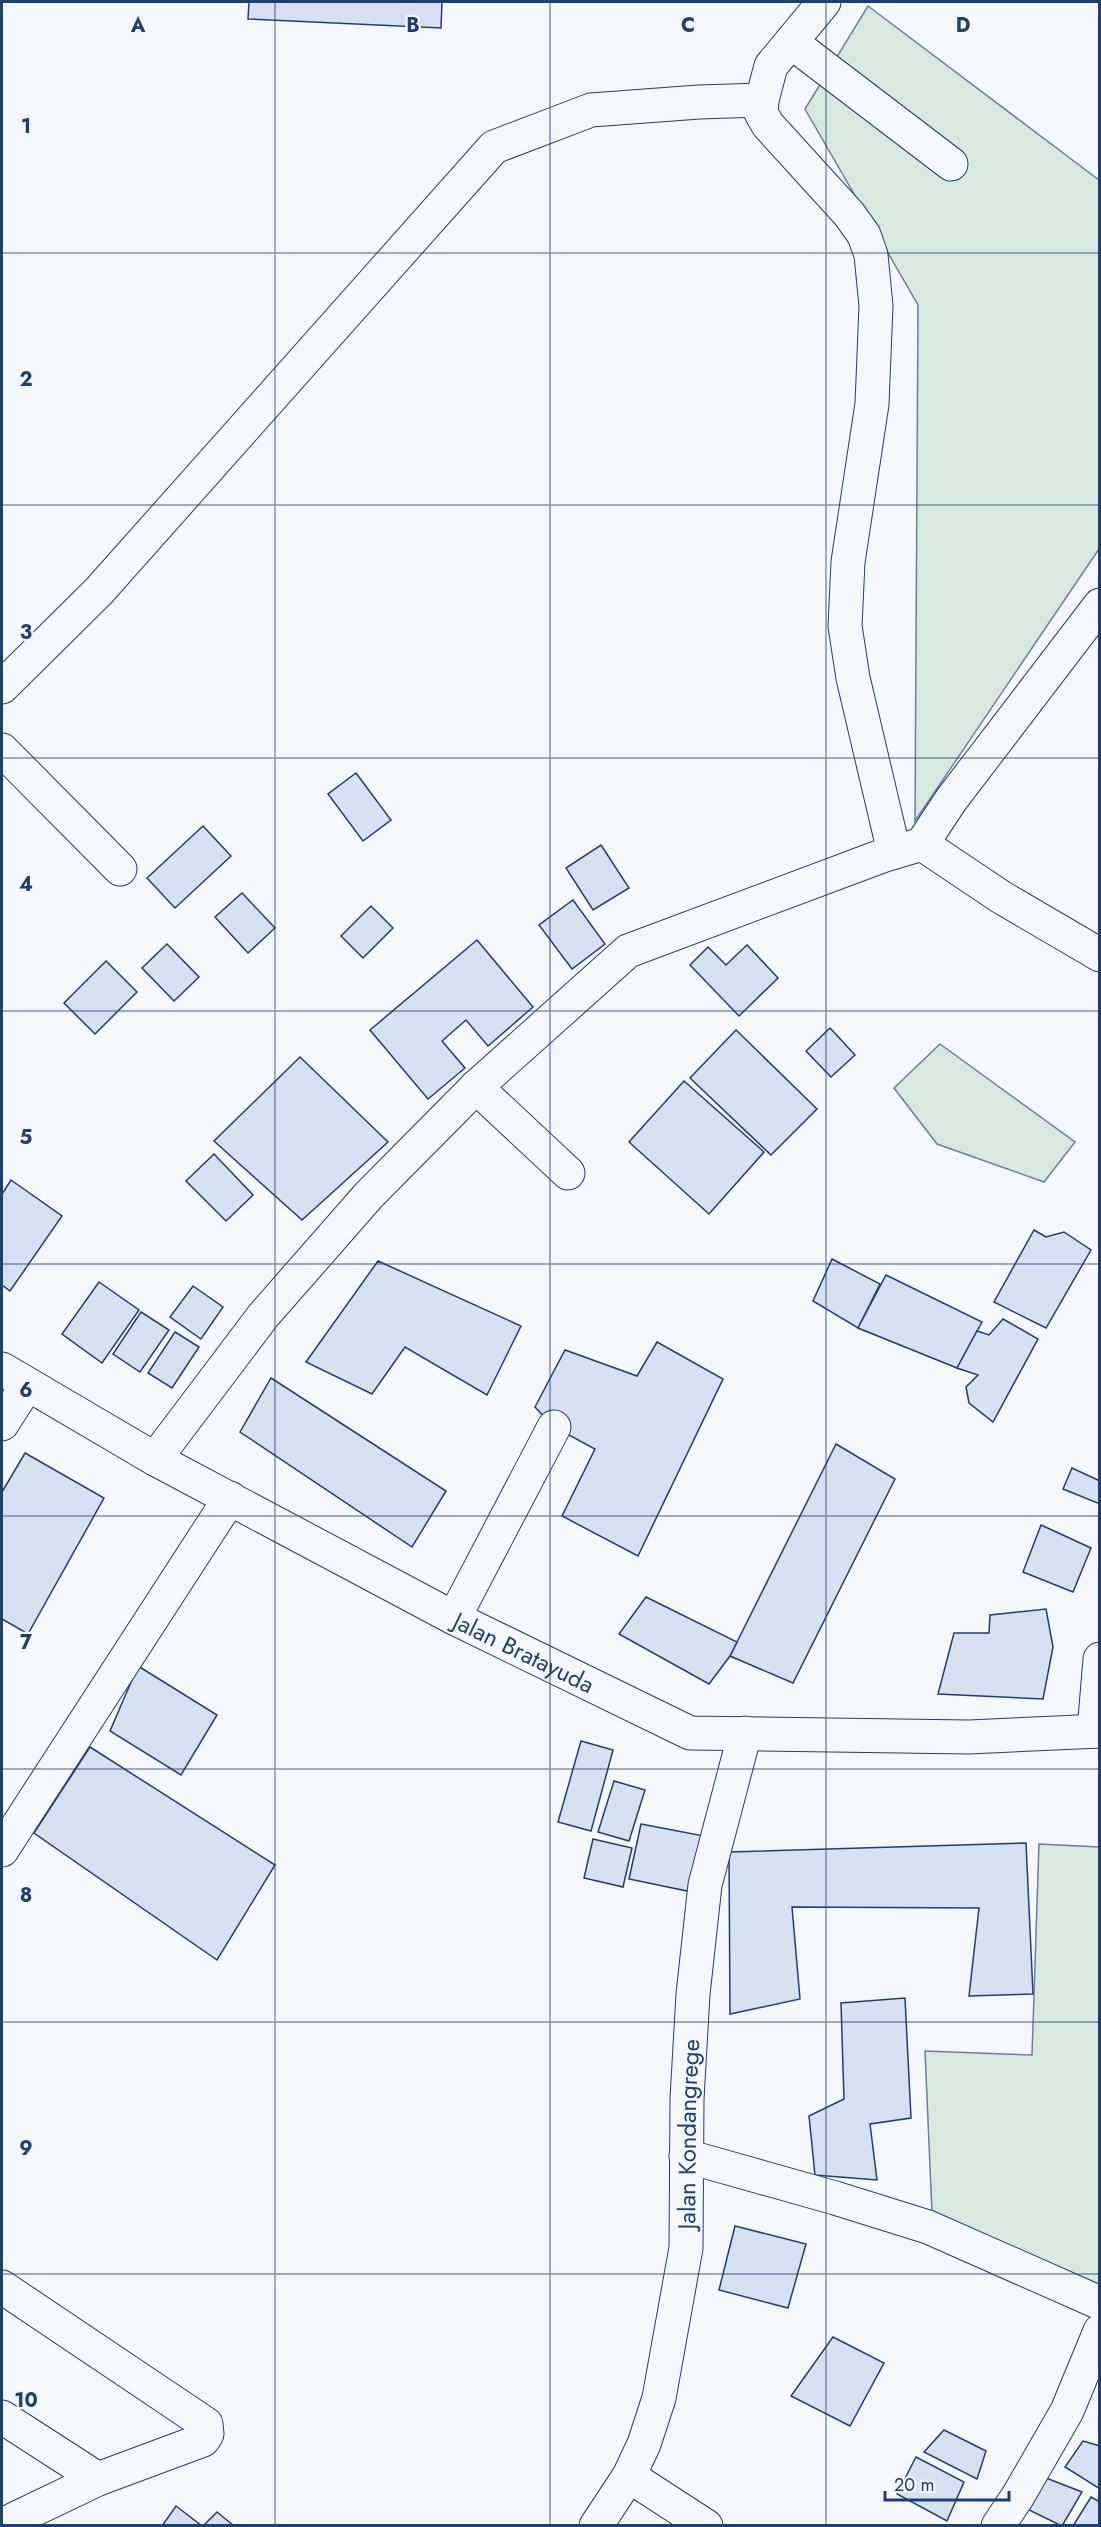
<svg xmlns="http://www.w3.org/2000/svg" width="1101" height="2527" viewBox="0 0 1101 2527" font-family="Jost,sans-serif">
<rect width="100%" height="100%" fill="#f4f7fb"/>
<!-- green -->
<g fill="#d7e8df" stroke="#687fa3" stroke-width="1.5">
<polygon points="868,6 1099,180 1099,549 915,821 918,305 805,109"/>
<polygon points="940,1044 1075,1142 1044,1182 937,1144 894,1088"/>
<polygon points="1039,1844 1099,1847 1099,2286 932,2213 925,2051 1032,2055"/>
</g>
<!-- building -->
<g fill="#d5e0f0" stroke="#1d3f73" stroke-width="1.5">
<polygon points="249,2 442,2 441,28 248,19"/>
<polygon points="356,773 391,820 363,841 328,794"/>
<polygon points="203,826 231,856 175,908 147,878"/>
<polygon points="601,845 629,888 593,910 566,868"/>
<polygon points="242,893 275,928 248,953 215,917"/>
<polygon points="573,900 605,944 572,969 539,925"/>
<polygon points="371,906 393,928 363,958 341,936"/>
<polygon points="477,940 533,1007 488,1046 466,1020 442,1041 465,1068 428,1099 370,1030"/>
<polygon points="167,944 199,977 174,1001 142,968"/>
<polygon points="747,945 778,978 739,1016 690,965 708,947 726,965"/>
<polygon points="106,961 137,992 95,1034 64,1003"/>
<polygon points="830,1028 855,1055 831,1077 806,1051"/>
<polygon points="736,1030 817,1109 771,1155 690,1078"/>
<polygon points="300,1057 388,1142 302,1220 214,1141"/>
<polygon points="684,1081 764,1152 709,1214 629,1142"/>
<polygon points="214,1154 253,1195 226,1221 186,1181"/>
<polygon points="11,1180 62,1216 10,1291 2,1285 2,1194"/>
<polygon points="1034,1230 1046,1237 1064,1232 1091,1250 1046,1328 994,1302"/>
<polygon points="832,1259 880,1284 858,1328 813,1301"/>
<polygon points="378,1261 521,1326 487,1395 405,1347 372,1394 306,1362"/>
<polygon points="886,1275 982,1322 957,1368 858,1328"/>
<polygon points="99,1282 139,1310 102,1363 62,1334"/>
<polygon points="193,1286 223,1307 201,1339 170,1317"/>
<polygon points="141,1312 169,1330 140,1372 113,1354"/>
<polygon points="1003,1319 1038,1339 993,1422 969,1403 966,1387 978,1375 957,1368 977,1331 989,1335"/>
<polygon points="175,1332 199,1347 172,1388 148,1373"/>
<polygon points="657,1342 723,1379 638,1556 562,1516 595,1449 554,1427 535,1407 565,1350 637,1376"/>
<polygon points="271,1378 446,1491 412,1547 240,1432"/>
<polygon points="836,1444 895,1479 793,1683 730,1656"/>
<polygon points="25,1453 104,1498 28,1634 2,1619 2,1492"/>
<polygon points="1072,1468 1100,1481 1100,1504 1063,1489"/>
<polygon points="1041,1525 1091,1548 1073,1592 1023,1572"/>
<polygon points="646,1597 737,1642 730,1656 709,1684 619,1634"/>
<polygon points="1046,1609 1053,1647 1043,1699 938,1694 954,1633 989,1633 990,1615"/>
<polygon points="138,1666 217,1715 181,1775 110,1731"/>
<polygon points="581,1741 613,1750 591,1831 558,1822"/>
<polygon points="90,1747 275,1865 217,1960 34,1833"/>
<polygon points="614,1781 645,1790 629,1841 598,1832"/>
<polygon points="641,1824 704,1836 692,1892 629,1879"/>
<polygon points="593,1839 632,1848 623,1887 584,1878"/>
<polygon points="1026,1843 1033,1994 969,1996 979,1908 792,1907 800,1999 730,2014 729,1852"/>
<polygon points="905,1998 911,2118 870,2124 877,2180 815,2175 809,2116 844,2099 841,2003"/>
<polygon points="735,2226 806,2244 788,2308 719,2290"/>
<polygon points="833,2337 884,2363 850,2426 791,2396"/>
<polygon points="944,2430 986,2451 977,2479 924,2452"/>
<polygon points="1083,2441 1100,2446 1100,2489 1065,2467"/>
<polygon points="916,2457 964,2482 947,2521 897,2494"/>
<polygon points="1046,2478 1082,2492 1062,2526 1029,2510"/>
<polygon points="1091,2497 1100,2502 1100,2526 1073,2526"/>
<polygon points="176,2506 202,2526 162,2526"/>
<polygon points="217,2512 234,2526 203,2526"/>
</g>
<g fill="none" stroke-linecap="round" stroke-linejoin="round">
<defs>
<g id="minor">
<polyline points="824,2 771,66 762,100 761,113 768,125 849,214 864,235 871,255 876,306 872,404 848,562 845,626 853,678 894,852"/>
<polyline points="791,42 951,164"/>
<polyline points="2,687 99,591 494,147 591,110 699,102 762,100"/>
<polyline points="2,750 120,869"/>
<polyline points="922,844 1001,897 1100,955"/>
<polyline points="476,1087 568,1173"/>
<path id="s1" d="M 2,1369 L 155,1459 L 454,1618 L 690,1733 L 969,1737 L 1100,1731"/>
<polyline points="2,1424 27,1385"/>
<polyline points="155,1459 263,1316 369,1195 476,1087 628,951 882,856 922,844 951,800 1100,605"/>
<polyline points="454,1618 554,1427"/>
<polyline points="1094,1731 1100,1659"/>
<polyline points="2,1850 230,1498"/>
<polyline points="686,2156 835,2198 928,2227 1100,2303"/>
<polyline points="2,2287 206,2424 207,2434 203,2440 98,2479 2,2525"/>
<polyline points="2,2417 98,2479"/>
<polyline points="629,2476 706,2526"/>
<path id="s2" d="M 596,2526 L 629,2476 L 644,2444 L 659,2398 L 686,2248 L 687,2099 L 693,1994 L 705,1885 L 745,1733"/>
<polyline points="998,2526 1018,2496 1067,2411 1100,2331"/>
</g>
</defs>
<!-- minor casing -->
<use href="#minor" stroke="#1d3f73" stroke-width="35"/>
<!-- minor -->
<use href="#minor" stroke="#f4f7fb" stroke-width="33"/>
</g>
<!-- grid -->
<path fill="none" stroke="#1d3f73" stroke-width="1.5" stroke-opacity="0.55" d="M 275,2 L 275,2526M 550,2 L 550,2526M 826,2 L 826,2526M 2,253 L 1100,253M 2,505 L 1100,505M 2,758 L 1100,758M 2,1011 L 1100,1011M 2,1264 L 1100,1264M 2,1516 L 1100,1516M 2,1769 L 1100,1769M 2,2022 L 1100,2022M 2,2274 L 1100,2274"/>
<g text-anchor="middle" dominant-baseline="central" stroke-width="4.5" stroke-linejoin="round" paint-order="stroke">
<!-- street labels -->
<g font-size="24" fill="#1d3f73" stroke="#f4f7fb">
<text stroke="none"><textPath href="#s1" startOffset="594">Jalan Bratayuda</textPath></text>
<text stroke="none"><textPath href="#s2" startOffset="410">Jalan Kondangrege</textPath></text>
</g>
</g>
<g font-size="20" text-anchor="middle" font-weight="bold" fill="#1d3f73" stroke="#f4f7fb" stroke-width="4.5" stroke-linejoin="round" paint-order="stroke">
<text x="138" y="32">A</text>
<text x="413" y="32">B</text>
<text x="688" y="32">C</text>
<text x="963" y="32">D</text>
<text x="26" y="133">1</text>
<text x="26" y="386">2</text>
<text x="26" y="639">3</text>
<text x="26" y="891">4</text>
<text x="26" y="1144">5</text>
<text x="26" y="1397">6</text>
<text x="26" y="1649">7</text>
<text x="26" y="1902">8</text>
<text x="26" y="2155">9</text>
<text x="26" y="2407">10</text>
</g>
<!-- border -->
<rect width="1101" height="2527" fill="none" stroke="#1d3f73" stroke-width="6"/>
<!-- scale -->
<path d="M885 2491v9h124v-9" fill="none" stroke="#1d3f73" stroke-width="3"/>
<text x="894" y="2491" font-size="18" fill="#1d3f73" stroke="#f4f7fb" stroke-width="4.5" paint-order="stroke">20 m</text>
</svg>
